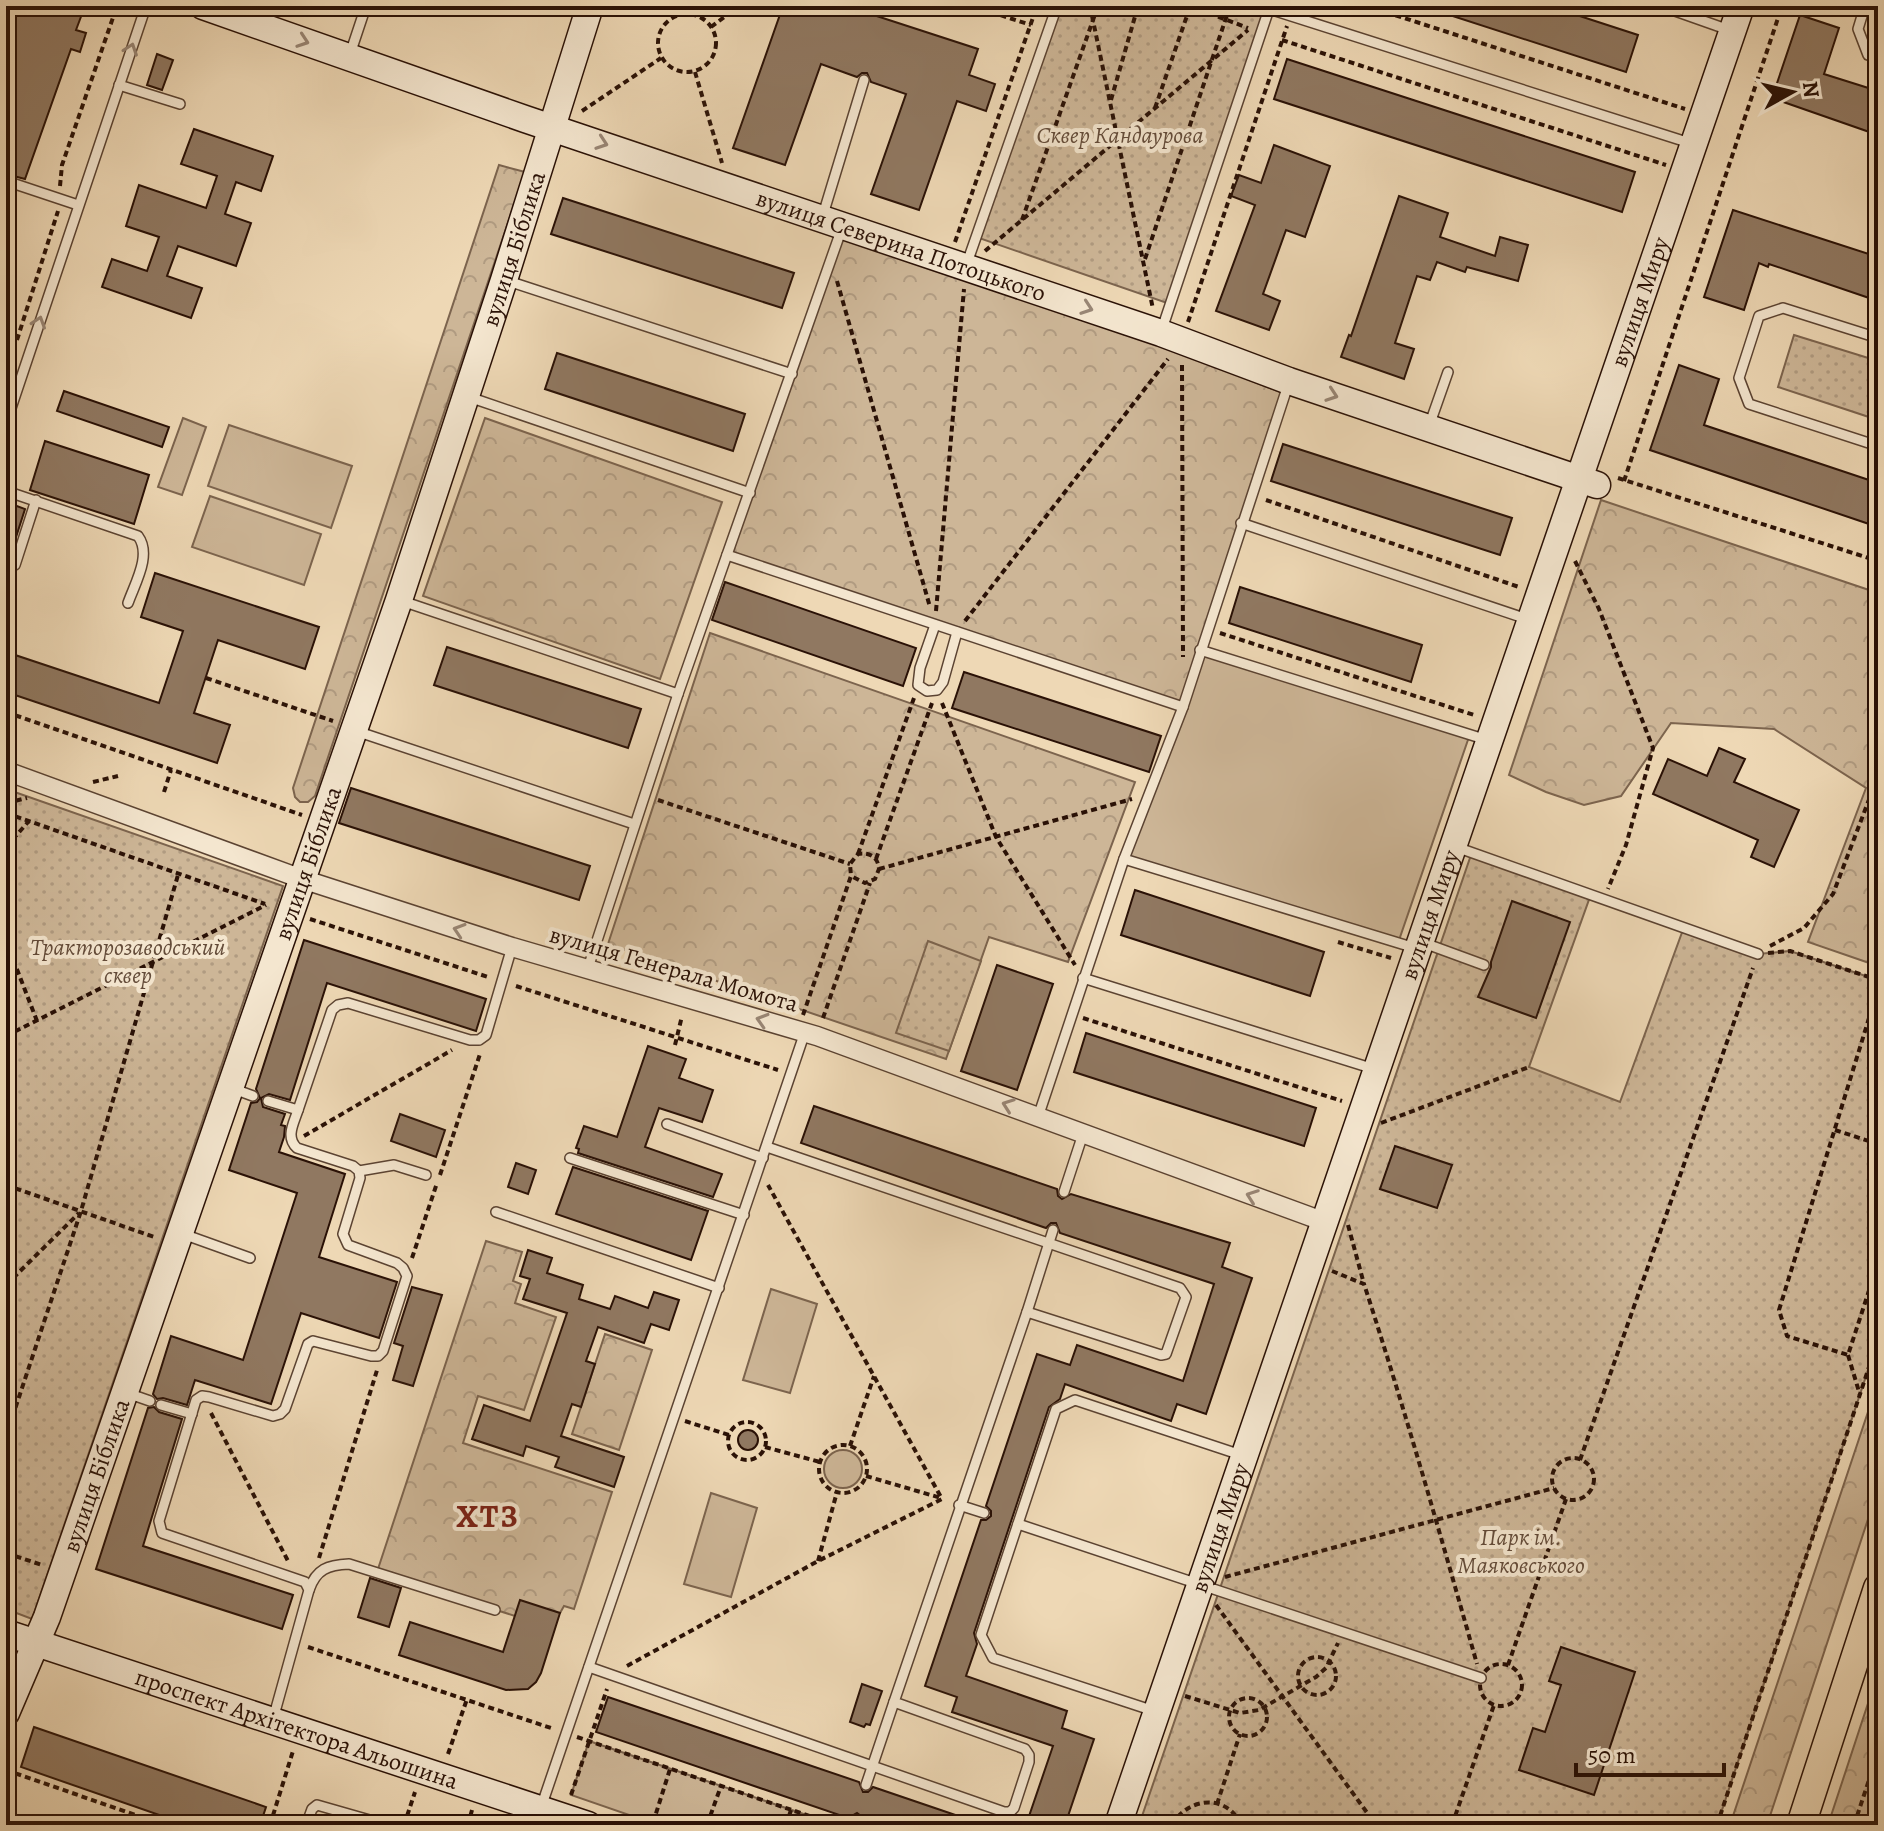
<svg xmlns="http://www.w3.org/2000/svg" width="1884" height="1831" viewBox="0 0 1884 1831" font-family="Alegreya,serif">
<defs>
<pattern id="forest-crowns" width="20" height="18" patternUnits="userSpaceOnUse" patternTransform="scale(2)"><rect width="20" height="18" fill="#cdb697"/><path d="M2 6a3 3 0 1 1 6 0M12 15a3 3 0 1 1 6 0" fill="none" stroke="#b09b81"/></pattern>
<pattern id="park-dots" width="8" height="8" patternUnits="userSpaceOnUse" patternTransform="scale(2)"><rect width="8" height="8" fill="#cdb697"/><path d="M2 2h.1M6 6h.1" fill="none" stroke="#b09b81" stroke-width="1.8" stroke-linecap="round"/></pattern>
</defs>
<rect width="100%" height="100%" fill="#eed8b5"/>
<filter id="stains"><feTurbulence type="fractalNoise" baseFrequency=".0025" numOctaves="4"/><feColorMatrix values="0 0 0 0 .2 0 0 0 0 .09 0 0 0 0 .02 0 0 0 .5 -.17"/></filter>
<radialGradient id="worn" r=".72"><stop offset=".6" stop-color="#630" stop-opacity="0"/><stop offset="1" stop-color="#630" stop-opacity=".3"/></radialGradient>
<!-- green -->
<g fill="#cdb697" stroke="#7c644e" stroke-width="2">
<polygon points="183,418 206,427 182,495 158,487"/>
<polygon points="229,425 352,466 331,528 208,486"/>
<polygon points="210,496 321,534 304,585 192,547"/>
<polygon points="1200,650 1470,734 1398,943 1124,859"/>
<polygon points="771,1289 817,1304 790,1393 743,1380"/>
<circle cx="843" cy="1469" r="19"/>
<polygon points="711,1493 757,1508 731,1597 684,1584"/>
<polygon points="589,1741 836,1825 658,1825 571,1795"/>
</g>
<!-- forest -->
<g fill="url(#forest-crowns)" stroke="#7c644e" stroke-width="2">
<polygon points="499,165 525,172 315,796 308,802 300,802 295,797 293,788"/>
<polygon points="839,234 1182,353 1285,394 1183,707 727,555"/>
<polygon points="485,418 722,502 660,679 423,596"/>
<polygon points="1601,500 1878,593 1878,966 1808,942 1866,788 1774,729 1671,723 1621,796 1584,805 1546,792 1509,775"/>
<polygon points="710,633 1135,782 1068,962 989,937 946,1059 608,944"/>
<polygon points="486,1241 522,1252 513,1281 521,1284 515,1303 556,1317 524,1410 478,1396 463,1443 612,1492 574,1609 564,1606 560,1613 515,1616 377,1572"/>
<polygon points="605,1334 652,1350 619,1450 572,1434"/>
<polygon points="1878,1382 1878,1489 1767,1825 1730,1825"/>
<polygon points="1878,1673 1878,1825 1828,1825"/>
</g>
<!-- park -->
<g fill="url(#park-dots)" stroke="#7c644e" stroke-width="2">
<polygon points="1057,6 1271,6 1170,304 976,237"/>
<polygon points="1794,335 1878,361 1878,420 1778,387"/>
<polygon points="6,789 283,886 32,1619 6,1609"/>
<polygon points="1472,852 1591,894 1529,1067 1620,1102 1684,927 1758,954 1790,951 1878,980 1878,1340 1717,1825 1139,1825"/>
<polygon points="928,941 981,961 949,1051 896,1033"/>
</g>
<!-- building -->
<g fill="#907861" stroke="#2a1106" stroke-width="2">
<polygon points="6,6 57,6 82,14 76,30 86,33 80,52 71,49 25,179 6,174 6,64 13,42 6,40"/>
<polygon points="783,6 846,6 978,49 969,75 995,84 986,111 957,101 919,210 871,194 906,94 871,82 867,73 862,73 857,77 821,64 785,165 733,148"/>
<polygon points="1431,6 1549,6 1638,35 1626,72 1431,9"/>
<polygon points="1800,15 1839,28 1824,74 1878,91 1878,135 1772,98"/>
<polygon points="157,54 173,60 162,90 147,85"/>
<polygon points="1287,59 1635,172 1622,212 1274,99"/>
<polygon points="194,129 273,156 261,191 236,182 225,214 251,223 236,266 178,246 167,276 202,288 191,318 102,287 112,259 147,271 159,237 126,226 139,185 206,208 217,176 181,164"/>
<polygon points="1274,145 1330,166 1305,237 1286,230 1263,294 1280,301 1269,330 1216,311 1255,205 1231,196 1239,175 1261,183"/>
<polygon points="1399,196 1448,213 1440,237 1495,256 1500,237 1528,245 1518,281 1467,267 1465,272 1437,262 1430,280 1417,276 1395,343 1414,349 1404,379 1341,357 1349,335 1351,336"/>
<polygon points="563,198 794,273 782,308 551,234"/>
<polygon points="1733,210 1878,257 1878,301 1769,264 1768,267 1759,263 1744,310 1704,297"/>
<polygon points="557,353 745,414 733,451 545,389"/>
<polygon points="1679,365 1719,379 1704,425 1878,483 1878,527 1650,450"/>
<polygon points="64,391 169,427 162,447 57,411"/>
<polygon points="45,441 149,475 134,524 30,490"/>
<polygon points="1283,444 1512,518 1500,555 1271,481"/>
<polygon points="6,502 25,509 9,559 6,558"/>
<polygon points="155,573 319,627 305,669 218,640 194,713 230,725 217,763 6,692 6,652 159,703 183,631 141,617"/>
<polygon points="725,582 916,648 903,686 712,620"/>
<polygon points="1240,587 1422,645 1411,682 1229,623"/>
<polygon points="447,647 641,709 628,748 434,685"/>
<polygon points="964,672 1161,736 1149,772 952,708"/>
<polygon points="1719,748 1745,759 1734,782 1799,810 1774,867 1751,857 1758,840 1653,794 1668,759 1707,776"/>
<polygon points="351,788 590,866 579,900 339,823"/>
<polygon points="1135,890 1324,952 1310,996 1121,935"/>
<polygon points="1512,901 1570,922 1536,1018 1478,997 1491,967 1491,962"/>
<polygon points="304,940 486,999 476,1031 327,983 290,1100 269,1094 261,1098 263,1107 285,1114 281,1125 285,1126 284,1137 279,1152 345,1174 319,1257 397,1282 379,1338 301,1313 271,1404 195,1380 187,1405 163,1398 157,1399 153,1394 171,1336 243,1360 297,1193 229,1170 251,1103 257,1102 260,1098 256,1089"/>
<polygon points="997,965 1053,984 1017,1090 961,1071"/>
<polygon points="1086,1033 1316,1108 1304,1146 1074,1072"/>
<polygon points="648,1046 686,1059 679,1078 713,1090 702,1122 659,1108 645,1147 722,1174 713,1197 578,1153 579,1149 576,1148 584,1126 617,1137"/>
<polygon points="814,1106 1057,1189 1058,1196 1062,1199 1071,1194 1230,1243 1222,1267 1252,1278 1206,1414 1177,1404 1171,1421 1065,1384 1060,1399 1049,1407 974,1633 977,1644 966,1676 1067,1711 1062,1728 1094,1739 1065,1825 1026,1825 1053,1746 952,1712 957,1697 925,1686 981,1520 986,1520 991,1516 991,1511 986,1506 1037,1354 1070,1365 1077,1345 1183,1381 1214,1284 1060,1233 1056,1223 1051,1223 1046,1228 801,1143"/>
<polygon points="400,1114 445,1130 436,1157 391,1141"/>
<polygon points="1395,1146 1452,1165 1437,1208 1380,1189"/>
<polygon points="516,1163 536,1170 528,1194 508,1187"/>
<polygon points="573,1167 708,1211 691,1260 556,1214"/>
<polygon points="528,1250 552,1258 547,1273 583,1285 579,1299 610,1309 615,1296 648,1308 654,1292 679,1300 669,1330 651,1324 644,1343 598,1327 586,1361 595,1364 581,1407 572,1404 561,1436 624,1457 614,1487 555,1467 559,1457 526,1446 523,1456 472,1439 484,1405 530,1421 567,1313 523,1299 530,1279 520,1276"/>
<polygon points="412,1287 442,1295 413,1386 393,1380 403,1346 394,1343"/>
<polygon points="154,1407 159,1412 182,1419 143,1546 293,1595 282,1629 96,1569 148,1408"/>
<circle cx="748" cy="1440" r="10"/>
<polygon points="370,1578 401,1588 389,1627 358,1617"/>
<polygon points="520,1600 560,1613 541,1673 536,1682 528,1689 506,1690 399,1655 410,1622 503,1652"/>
<polygon points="1561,1647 1635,1672 1594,1795 1519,1770 1533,1728 1545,1732 1561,1685 1549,1681"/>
<polygon points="862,1684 882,1691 870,1725 866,1724 864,1727 850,1722"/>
<polygon points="608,1697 859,1782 863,1792 868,1792 873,1787 976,1822 976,1825 870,1825 862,1822 861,1816 857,1813 848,1818 596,1732"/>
<polygon points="34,1727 266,1807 260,1825 188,1825 21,1767"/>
</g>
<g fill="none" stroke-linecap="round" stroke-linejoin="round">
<defs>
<g id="lane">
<polyline points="1661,6 1729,30"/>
<polyline points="1865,6 1858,29 1868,55 1878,58"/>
<polyline points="1269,9 1693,144"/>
<polyline points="350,54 366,6"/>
<polyline points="119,85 180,104"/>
<polyline points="6,181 78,205"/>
<polyline points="822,218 864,80"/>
<polyline points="967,263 1057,6"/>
<polyline points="508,281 792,374"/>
<polyline points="1162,329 1270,6"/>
<polyline points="1878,338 1783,308 1759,316 1739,378 1749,404 1878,446"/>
<polyline points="469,397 750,493"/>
<polyline points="6,423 146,6"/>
<polyline points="1429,426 1448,372"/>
<path d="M 6,491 L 138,536 C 152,555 135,583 128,603"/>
<polyline points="1241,523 1530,620"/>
<polyline points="727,555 1183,707"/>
<polyline points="15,565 36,500"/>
<polyline points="402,601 678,694"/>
<polyline points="935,625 920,668 918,685 927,691 937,690 943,682 957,632"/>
<polyline points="1200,650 1487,740"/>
<polyline points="356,731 634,824"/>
<polyline points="1456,847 1758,954"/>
<polyline points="1124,859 1415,948"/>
<polyline points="1424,943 1484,965"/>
<polyline points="588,968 678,694 842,228"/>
<polyline points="1083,978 1374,1069"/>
<polyline points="234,1089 253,1096"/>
<path d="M 268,1101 L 298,1110 C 294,1123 285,1137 297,1148 L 353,1166 L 359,1171 L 360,1178 L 343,1234 L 348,1245 L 397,1263 L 403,1268 L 407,1276 L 383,1351 L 378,1356 L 371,1356 L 313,1341 L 308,1344 L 285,1409 L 280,1414 L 273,1416 L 209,1397 L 202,1396 L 196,1400 L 159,1521 L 162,1533 L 305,1582 L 309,1590 L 273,1719"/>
<polyline points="298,1110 332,1010 338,1005 348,1003 470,1040 479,1040 486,1035 512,947"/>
<polyline points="1038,1117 1124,859 1183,707 1289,382"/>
<polyline points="667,1124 763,1158"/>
<polyline points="570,1158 744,1215"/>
<polyline points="359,1171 394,1165 426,1175"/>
<polyline points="1064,1192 1083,1134"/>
<polyline points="496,1212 719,1288"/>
<polyline points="183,1234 250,1258"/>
<polyline points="1027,1312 1053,1230"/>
<polyline points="127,1393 150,1401"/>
<polyline points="161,1405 192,1414"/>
<polyline points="959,1505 984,1513"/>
<polyline points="1018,1524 1481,1678"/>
<path d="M 309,1590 C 316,1569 328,1565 349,1564 L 495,1610"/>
<polyline points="589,1667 1004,1812 1010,1812 1014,1808 1029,1762 1029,1755 1025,1749 894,1702 1027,1312 1161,1355 1166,1354 1186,1297 1180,1288 767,1147"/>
<polyline points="1154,1711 993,1658 981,1635 1056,1409 1075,1400 1241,1455"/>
<polyline points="866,1785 894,1702"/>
<polyline points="293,1824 308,1820 312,1809 317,1805 387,1825"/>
<polyline points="535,1825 805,1032"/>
<polyline points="853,1825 855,1820"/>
</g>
<polyline id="street" points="6,771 302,879 512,947 817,1036 1325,1222"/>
<g id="secondary">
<path id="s1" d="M 203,6 L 525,119 L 1161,333 L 1289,381 L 1597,485"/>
<path id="s2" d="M 6,1633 L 588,1825"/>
<path id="s3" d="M 6,1713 L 47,1617 L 399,600 L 504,280 L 590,6"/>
<path id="s4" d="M 1118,1825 L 1741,6"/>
</g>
<polyline id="primary" points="1801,1825 1878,1588"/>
</defs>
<!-- lane casing -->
<use href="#lane" stroke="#5b4332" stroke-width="12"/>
<!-- street casing -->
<use href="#street" stroke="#5b4332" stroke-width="21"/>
<!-- secondary casing -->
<use href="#secondary" stroke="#2a1106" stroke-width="29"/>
<!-- primary casing -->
<use href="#primary" stroke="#2a1106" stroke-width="31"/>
<!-- path -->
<g stroke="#2a1106" stroke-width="4" stroke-dasharray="6 4" stroke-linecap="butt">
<polyline points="972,6 1031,25"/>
<polyline points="1090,6 1153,309"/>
<polyline points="1190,6 1248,28"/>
<polyline points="1367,6 1685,109"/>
<circle cx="687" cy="43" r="29"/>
<polyline points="711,27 739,6"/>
<polyline points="1282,40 1666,165"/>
<polyline points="695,72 722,163"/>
<polyline points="1111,100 1138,6"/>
<polyline points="1155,108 1190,7"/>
<polyline points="582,111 661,58"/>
<polyline points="60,186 62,165 117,6"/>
<polyline points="1022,220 1098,6"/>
<polyline points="955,242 1037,6"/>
<polyline points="985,251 1248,30"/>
<polyline points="1145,259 1230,6"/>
<polyline points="837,281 930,607"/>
<polyline points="1188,322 1287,26"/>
<polyline points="17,340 58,211"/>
<polyline points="1182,365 1183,657"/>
<polyline points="1618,478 1878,561"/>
<polyline points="1624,481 1782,6"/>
<polyline points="1266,500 1519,587"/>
<polyline points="1575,561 1599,609 1653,748 1626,845 1608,889"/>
<polyline points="936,611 964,289"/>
<polyline points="965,621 1168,359"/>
<polyline points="1220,633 1474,715"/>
<polyline points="206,678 333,721"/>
<polyline points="942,703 996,837 1075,965"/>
<polyline points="6,712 302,815"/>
<polyline points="93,782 118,776"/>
<polyline points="164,792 171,770"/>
<polyline points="658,800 850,864"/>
<polyline points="6,803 27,798"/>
<polyline points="6,813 265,904"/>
<polyline points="6,847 29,821"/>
<polyline points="858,854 914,698"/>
<polyline points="876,859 932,703"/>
<polyline points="879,869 1132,799"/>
<polyline points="310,919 488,977"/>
<polyline points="6,941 37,1021"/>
<polyline points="1338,942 1391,958"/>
<polyline points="1770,946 1804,928 1833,894 1878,776"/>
<polyline points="1768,953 1790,951 1878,980"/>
<polyline points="516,986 778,1070"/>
<polyline points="1878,989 1779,1310 1787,1336 1848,1355 1878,1263"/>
<path d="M 803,1015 L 851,876 L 850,864 L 858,854 C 870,852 878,857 879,869 L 875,879 L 865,883 L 851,876"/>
<polyline points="823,1018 870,883"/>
<polyline points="1083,1018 1342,1101"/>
<polyline points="6,1036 266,905"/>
<polyline points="675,1045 682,1016"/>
<polyline points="1381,1123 1529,1067"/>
<polyline points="1835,1130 1878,1144"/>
<polyline points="304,1136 452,1050"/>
<polyline points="440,1175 480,1054"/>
<polyline points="6,1185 154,1237"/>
<polyline points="1348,1225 1364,1284"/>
<polyline points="412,1258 437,1183"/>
<path d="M 1332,1271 L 1364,1284 C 1405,1410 1441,1537 1477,1664"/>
<polyline points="6,1285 79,1213"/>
<polyline points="1848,1355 1860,1395"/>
<polyline points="211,1413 288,1561"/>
<polyline points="685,1421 729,1435"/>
<circle cx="747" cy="1441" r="19"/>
<polyline points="6,1436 81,1211 178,875"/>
<circle cx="843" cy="1469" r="24"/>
<polyline points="850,1446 874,1376"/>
<polyline points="765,1447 820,1462"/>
<circle cx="1573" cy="1479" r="21"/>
<polyline points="1580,1460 1753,968"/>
<polyline points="866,1476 941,1498"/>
<polyline points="6,1553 42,1565"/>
<polyline points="319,1558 378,1367"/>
<polyline points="818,1561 837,1492"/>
<polyline points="1225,1577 1554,1488"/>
<polyline points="1216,1605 1376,1825"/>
<polyline points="308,1647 554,1729"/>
<circle cx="1317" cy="1676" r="19"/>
<circle cx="1501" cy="1685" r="21"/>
<polyline points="1508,1665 1566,1499"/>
<polyline points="627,1666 818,1561 942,1499 768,1185"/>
<polyline points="1185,1696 1240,1713 1259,1710 1316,1677 1326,1668 1338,1643"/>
<circle cx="1248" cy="1717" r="19"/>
<polyline points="577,1737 836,1825"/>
<polyline points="6,1750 13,1735"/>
<polyline points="448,1754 467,1699"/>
<polyline points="6,1770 164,1825"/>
<polyline points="571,1795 607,1689"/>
<polyline points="1217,1804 1240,1734"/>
<polyline points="1142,1817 1167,1825"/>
<polyline points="653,1823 670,1769"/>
<polyline points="270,1825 293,1751"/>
<polyline points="404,1825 415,1792"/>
<polyline points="468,1825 472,1810"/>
<polyline points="707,1825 721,1786"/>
<polyline points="786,1825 791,1810"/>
<path d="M 1172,1825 C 1188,1797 1227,1793 1241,1825"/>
<polyline points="1452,1825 1494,1705"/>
<polyline points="1717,1825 1878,1340"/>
<polyline points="1854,1825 1878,1753"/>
</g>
<!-- lane -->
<use href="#lane" stroke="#f4e6cf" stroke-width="9"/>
<!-- street -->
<use href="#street" stroke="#f4e6cf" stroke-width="18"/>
<!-- secondary -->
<use href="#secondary" stroke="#f4e6cf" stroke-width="26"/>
<!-- primary -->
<use href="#primary" stroke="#eed8b5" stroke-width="28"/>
</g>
<!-- one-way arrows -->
<defs><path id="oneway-chevron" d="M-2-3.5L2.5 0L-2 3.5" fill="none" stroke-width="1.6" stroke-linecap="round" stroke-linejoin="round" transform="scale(2)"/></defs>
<g stroke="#998675">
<use href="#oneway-chevron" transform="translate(303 41) rotate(19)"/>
<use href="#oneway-chevron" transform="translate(131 49) rotate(-71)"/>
<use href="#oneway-chevron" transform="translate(602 143) rotate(19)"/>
<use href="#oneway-chevron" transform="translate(1087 308) rotate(19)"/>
<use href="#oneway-chevron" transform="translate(39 322) rotate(-72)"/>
<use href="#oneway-chevron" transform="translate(1332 395) rotate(19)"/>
<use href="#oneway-chevron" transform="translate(459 930) rotate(-162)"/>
<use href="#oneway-chevron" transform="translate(762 1020) rotate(-163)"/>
<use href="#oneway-chevron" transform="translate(1008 1105) rotate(-160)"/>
<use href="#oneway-chevron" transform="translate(1252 1196) rotate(-160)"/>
</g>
<g text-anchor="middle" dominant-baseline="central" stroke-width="8" stroke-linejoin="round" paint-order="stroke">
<!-- park labels -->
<g font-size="24" font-style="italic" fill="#634b39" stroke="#f4e6cf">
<text x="1120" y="135">Сквер Кандаурова</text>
<text x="128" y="947">Тракторозаводський<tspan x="128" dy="28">сквер</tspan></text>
<text x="1521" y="1537">Парк ім.<tspan x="1521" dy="28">Маяковського</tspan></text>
</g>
<!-- street labels -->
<g font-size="24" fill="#2a1106" stroke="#f4e6cf">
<text stroke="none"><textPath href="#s1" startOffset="738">вулиця Северина Потоцького</textPath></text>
<text stroke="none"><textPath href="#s3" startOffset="1550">вулиця Біблика</textPath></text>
<text stroke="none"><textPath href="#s4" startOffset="1610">вулиця Миру</textPath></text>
<text stroke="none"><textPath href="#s3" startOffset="902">вулиця Біблика</textPath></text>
<text stroke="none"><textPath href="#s4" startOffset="962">вулиця Миру</textPath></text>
<text transform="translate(674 969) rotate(16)">вулиця Генерала Момота</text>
<text stroke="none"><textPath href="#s3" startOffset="254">вулиця Біблика</textPath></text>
<text stroke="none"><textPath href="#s4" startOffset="314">вулиця Миру</textPath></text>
<text stroke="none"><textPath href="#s2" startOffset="306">проспект Архітектора Альошина</textPath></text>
</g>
<!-- district labels -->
<g font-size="32" font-weight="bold" letter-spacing="2" fill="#7a1f14" stroke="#f4e6cf">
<text x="488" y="1516">ХТЗ</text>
</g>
</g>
<!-- margin -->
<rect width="1884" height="1831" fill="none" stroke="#eed8b5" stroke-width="32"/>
<rect x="8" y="8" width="1868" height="1815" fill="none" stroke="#2a1106" stroke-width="4"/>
<rect x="16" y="16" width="1852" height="1799" fill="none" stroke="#2a1106" stroke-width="2"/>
<!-- north arrow -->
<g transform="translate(1792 92) rotate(82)" stroke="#f4e6cf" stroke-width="6" paint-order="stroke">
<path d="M0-6L14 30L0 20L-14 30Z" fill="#2a1106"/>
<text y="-12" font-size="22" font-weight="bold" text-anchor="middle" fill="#2a1106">N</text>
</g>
<!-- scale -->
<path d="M1576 1763v12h148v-12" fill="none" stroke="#2a1106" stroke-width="4"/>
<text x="1588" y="1763" font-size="24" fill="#2a1106" stroke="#f4e6cf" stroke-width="6" paint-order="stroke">50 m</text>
<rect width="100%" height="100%" filter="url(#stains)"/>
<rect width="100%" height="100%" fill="url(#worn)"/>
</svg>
